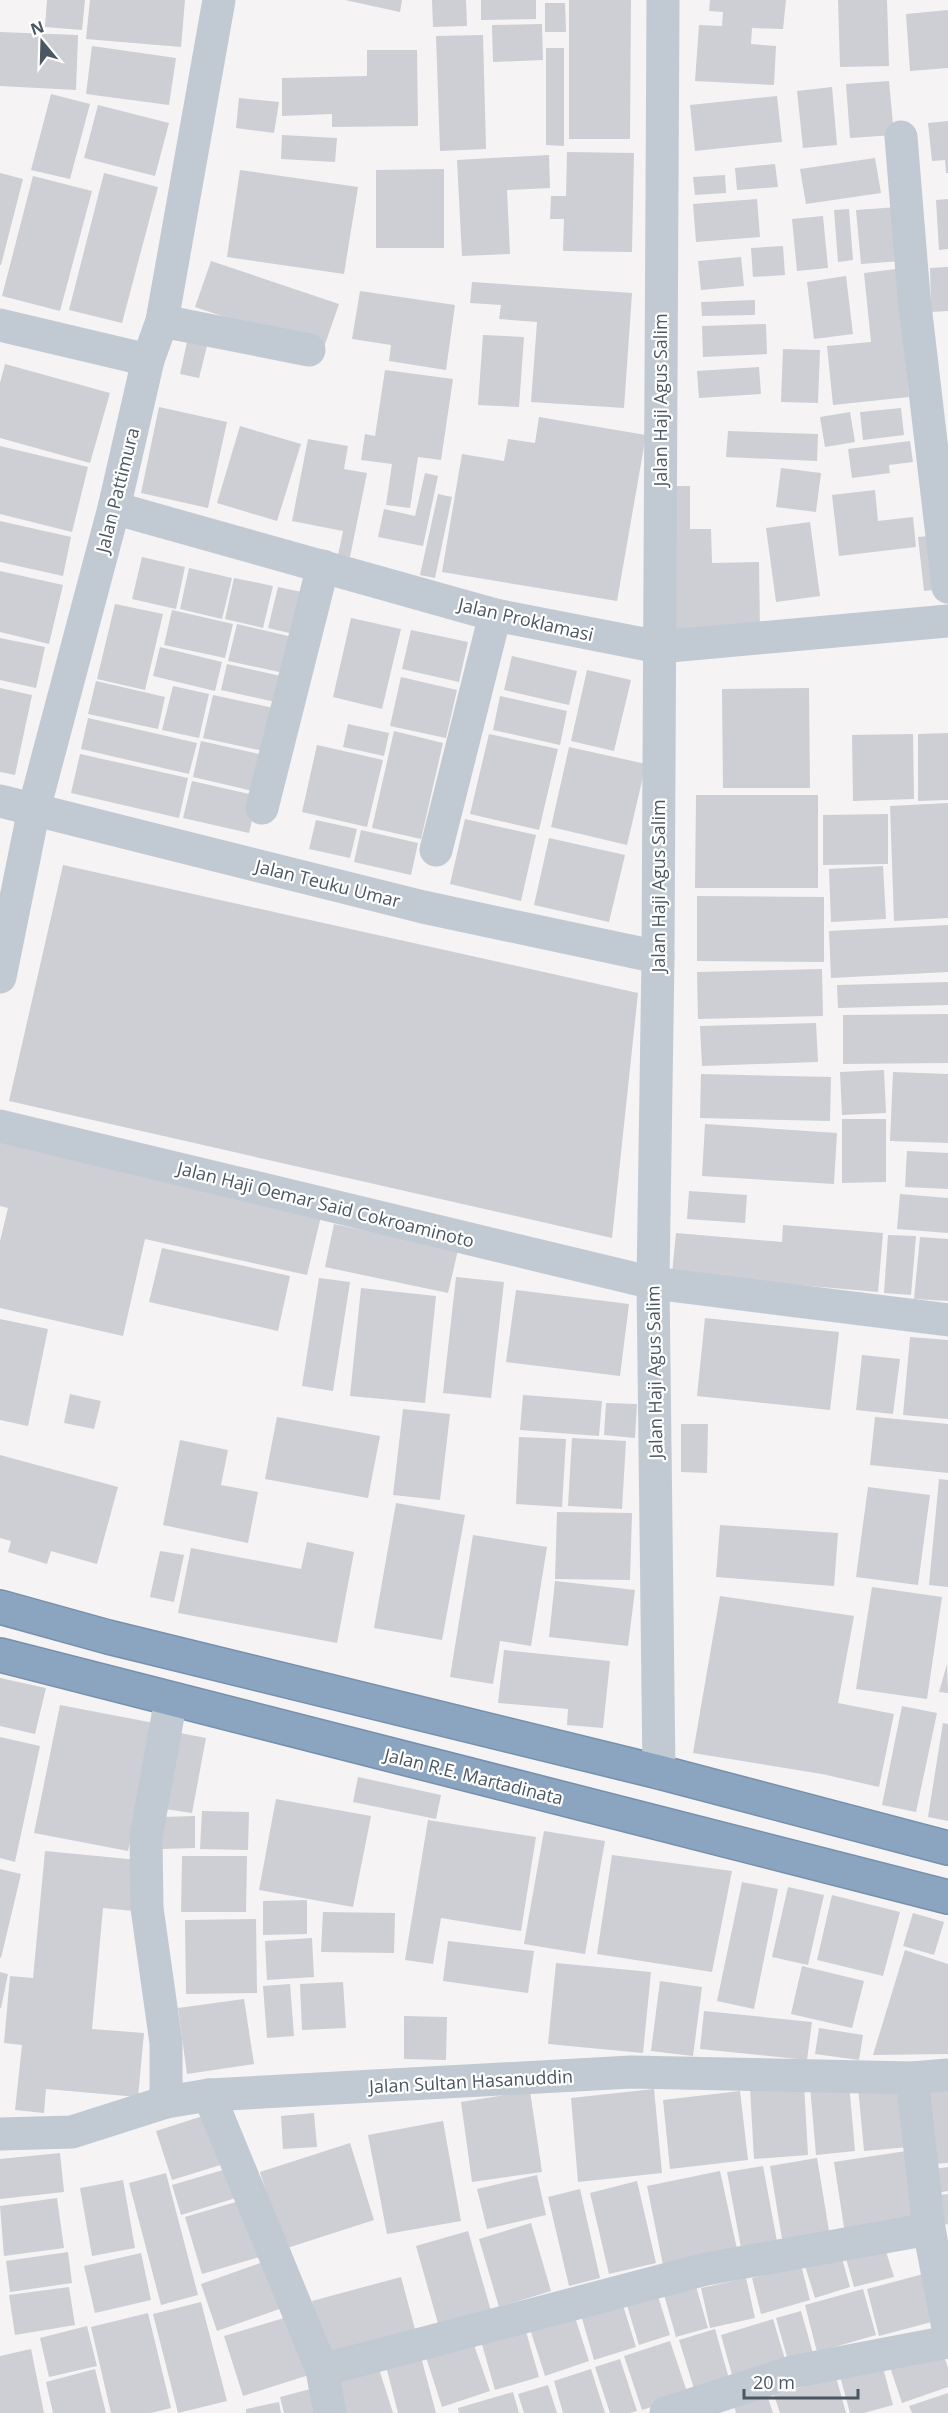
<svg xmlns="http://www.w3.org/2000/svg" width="948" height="2413" viewBox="0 0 948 2413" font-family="'Open Sans',sans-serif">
<rect width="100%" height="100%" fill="#f5f3f3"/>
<!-- building -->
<g fill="#cdcfd5">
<polygon points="47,0 85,0 82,30 45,27"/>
<polygon points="90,0 185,0 181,47 86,39"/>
<polygon points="345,0 402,0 400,12"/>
<polygon points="432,0 466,0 467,26 433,27"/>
<polygon points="481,0 536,0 536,19 481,20"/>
<polygon points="569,0 631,0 630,139 569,139"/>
<polygon points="710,0 786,0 783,29 752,28 751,44 776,46 774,85 695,81 699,25 722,26 723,12 709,11"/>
<polygon points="838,0 887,0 889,66 840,67"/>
<polygon points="545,3 565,3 566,32 545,32"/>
<polygon points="948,10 948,68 910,71 906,14"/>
<polygon points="542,24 543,60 493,62 492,25"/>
<polygon points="0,32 78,35 76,90 0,86"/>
<polygon points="483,35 486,149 440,151 436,36"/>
<polygon points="92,46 176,58 169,105 86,94"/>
<polygon points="546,48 564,48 564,146 546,145"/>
<polygon points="367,50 417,50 418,126 332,127 332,114 282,116 282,78 367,76"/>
<polygon points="889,81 894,135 850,138 846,84"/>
<polygon points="832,87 837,145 803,148 797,91"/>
<polygon points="51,94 90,104 70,179 31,170"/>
<polygon points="777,96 782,142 695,151 690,105"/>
<polygon points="239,98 279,102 274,133 236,128"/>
<polygon points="98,105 169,123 155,176 84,158"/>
<polygon points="948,121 948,173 946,173 945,160 932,161 928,123"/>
<polygon points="282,135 337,138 335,162 281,159"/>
<polygon points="567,152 634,153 632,252 563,251 564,219 550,219 551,196 566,196"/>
<polygon points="549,155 550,188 507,190 510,254 462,256 457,160"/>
<polygon points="875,158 881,193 806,204 800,169"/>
<polygon points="775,164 778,187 737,190 735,168"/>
<polygon points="444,169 444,248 376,248 376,170"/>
<polygon points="240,170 358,187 344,274 227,257"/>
<polygon points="0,173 23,179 1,265 0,265"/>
<polygon points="104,173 158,187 122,323 69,310"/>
<polygon points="725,175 726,193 695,195 693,177"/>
<polygon points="33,176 92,191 60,311 2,296"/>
<polygon points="757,199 760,237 696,242 693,204"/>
<polygon points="948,199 948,249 939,250 936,200"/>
<polygon points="898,207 901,261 861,264 856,210"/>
<polygon points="849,209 853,260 838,262 834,210"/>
<polygon points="823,216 828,268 797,271 792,219"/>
<polygon points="783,246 785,275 753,277 751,248"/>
<polygon points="741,257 744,286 701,290 698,261"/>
<polygon points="211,261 339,304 323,350 195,307"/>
<polygon points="948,267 948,311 931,312 930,268"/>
<polygon points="896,269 909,397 833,405 827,346 871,342 864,273"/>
<polygon points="846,276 853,334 814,339 807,282"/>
<polygon points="472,282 632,293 624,408 531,402 537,322 499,319 501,305 470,303"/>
<polygon points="360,291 455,305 446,370 389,361 391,345 352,339"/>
<polygon points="755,300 755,315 702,316 701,302"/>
<polygon points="766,324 767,354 703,357 702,326"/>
<polygon points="189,333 209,338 199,378 180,374"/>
<polygon points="483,335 524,337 519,407 478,405"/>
<polygon points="783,349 820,350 818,403 781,402"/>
<polygon points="5,364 110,393 90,463 0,438 0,383"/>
<polygon points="759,367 761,394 699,398 697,371"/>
<polygon points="385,370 453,379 441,460 418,457 410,508 386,505 392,464 361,460 365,434 375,436"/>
<polygon points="159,407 227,422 208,508 141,493"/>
<polygon points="901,408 904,435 863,440 860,412"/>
<polygon points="850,412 855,442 825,447 820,417"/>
<polygon points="539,417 646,435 617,601 442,572 462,454 504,461 508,439 535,443"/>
<polygon points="240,426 301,444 277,521 217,503"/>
<polygon points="728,431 818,434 817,461 726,457"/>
<polygon points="308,439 348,446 344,469 367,473 350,557 338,555 343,531 292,521"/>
<polygon points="910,441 913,462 889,465 890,473 852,478 848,449"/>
<polygon points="0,446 88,467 72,532 0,514"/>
<polygon points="781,468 821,473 816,512 776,507"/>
<polygon points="425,473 438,476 423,546 378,537 384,509 415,516"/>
<polygon points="675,486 690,486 690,529 711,529 712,563 759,562 760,633 674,634"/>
<polygon points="875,490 878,521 913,517 916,547 839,556 832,495"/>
<polygon points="438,494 452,497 435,578 420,575"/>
<polygon points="0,521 71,537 63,576 0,562"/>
<polygon points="810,522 820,596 776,602 766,528"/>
<polygon points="938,535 944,589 924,591 918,537"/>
<polygon points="142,557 185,567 176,609 132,599"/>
<polygon points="189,568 232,578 222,619 180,609"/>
<polygon points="0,571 63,585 49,644 0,632"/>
<polygon points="234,578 273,586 263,628 225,619"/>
<polygon points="278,587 311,594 302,636 268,628"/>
<polygon points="115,604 163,614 145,690 97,679"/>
<polygon points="172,610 233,624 225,658 164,645"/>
<polygon points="351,618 401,629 382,709 333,697"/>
<polygon points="237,624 301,639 293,675 228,661"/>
<polygon points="411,630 468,642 459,682 402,669"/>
<polygon points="0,638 45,647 36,688 0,680"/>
<polygon points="160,647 222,662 215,691 153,676"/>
<polygon points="512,656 577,671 569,705 504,690"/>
<polygon points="227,664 290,678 284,704 221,690"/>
<polygon points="587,670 631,680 614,751 571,741"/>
<polygon points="401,677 457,690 446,738 390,726"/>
<polygon points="96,681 165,697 158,729 88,714"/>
<polygon points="173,686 209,694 199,738 162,730"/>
<polygon points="0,688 32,695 15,775 0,772"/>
<polygon points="809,688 810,788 723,788 722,689"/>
<polygon points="213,695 278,709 268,752 203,738"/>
<polygon points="500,696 567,711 560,745 493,730"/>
<polygon points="88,718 197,743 189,774 81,749"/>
<polygon points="348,724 389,733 384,756 343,747"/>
<polygon points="394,731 443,743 421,839 372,828"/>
<polygon points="948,733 948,800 918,801 918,734"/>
<polygon points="489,734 558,749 539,830 470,814"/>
<polygon points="913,734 914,799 853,801 852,735"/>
<polygon points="201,741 269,756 261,793 193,777"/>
<polygon points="317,745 383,760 367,827 302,812"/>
<polygon points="569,747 646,764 627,845 551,827"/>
<polygon points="80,754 188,778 179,818 71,793"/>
<polygon points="192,781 258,796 249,833 183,818"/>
<polygon points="696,795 818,795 818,888 695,888"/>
<polygon points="948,803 948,918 894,921 890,806"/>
<polygon points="888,814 888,864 823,865 823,815"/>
<polygon points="465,819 536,835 521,901 450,884"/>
<polygon points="316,820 357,829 350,858 309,849"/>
<polygon points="361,830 418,843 411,875 354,862"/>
<polygon points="549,838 625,855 609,922 534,905"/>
<polygon points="63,865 638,993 612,1238 9,1101"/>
<polygon points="883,866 886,919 831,922 829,869"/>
<polygon points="697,896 824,897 824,962 697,961"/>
<polygon points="948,925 948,972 831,978 829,931"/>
<polygon points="822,969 823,1016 698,1019 697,972"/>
<polygon points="948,982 948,1005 838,1008 837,985"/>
<polygon points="948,1014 948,1063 843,1064 843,1015"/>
<polygon points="816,1023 818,1062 702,1066 700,1026"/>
<polygon points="884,1070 886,1113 842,1115 840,1072"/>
<polygon points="893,1072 948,1074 948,1143 890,1141"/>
<polygon points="701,1074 831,1077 830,1121 700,1118"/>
<polygon points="842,1119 886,1119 886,1182 842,1183"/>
<polygon points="705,1124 837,1133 834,1184 702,1176"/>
<polygon points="0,1140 322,1212 307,1275 145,1239 123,1336 0,1308 0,1241 8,1208 0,1206"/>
<polygon points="907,1151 948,1153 948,1189 905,1187"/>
<polygon points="689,1191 747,1195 745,1223 687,1219"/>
<polygon points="900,1194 948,1198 948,1233 897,1229"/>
<polygon points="334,1224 458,1250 448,1293 325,1267"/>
<polygon points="783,1225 883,1233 878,1292 672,1274 676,1233 782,1242"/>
<polygon points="888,1235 916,1236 911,1295 884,1293"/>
<polygon points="920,1237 948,1239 948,1301 914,1299"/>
<polygon points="162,1248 290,1276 278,1331 149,1302"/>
<polygon points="456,1277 504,1282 491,1398 443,1393"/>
<polygon points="319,1278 350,1282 333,1391 302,1386"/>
<polygon points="361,1288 436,1296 425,1403 350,1396"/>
<polygon points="516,1290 629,1304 620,1376 506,1362"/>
<polygon points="705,1318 839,1332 830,1410 697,1396"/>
<polygon points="0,1319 48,1329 28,1426 0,1420"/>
<polygon points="910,1337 948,1340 948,1419 903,1415"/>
<polygon points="862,1355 900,1359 893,1414 856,1410"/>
<polygon points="70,1394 101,1401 94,1429 64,1423"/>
<polygon points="523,1395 602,1401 599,1436 520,1430"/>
<polygon points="606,1403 637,1404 635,1438 604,1435"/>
<polygon points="403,1409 450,1414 440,1500 393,1495"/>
<polygon points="277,1417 380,1436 368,1498 265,1479"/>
<polygon points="875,1417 948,1424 948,1473 870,1465"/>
<polygon points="681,1424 708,1424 707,1473 681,1472"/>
<polygon points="519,1437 566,1439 562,1507 516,1504"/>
<polygon points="572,1438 626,1441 622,1509 568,1506"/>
<polygon points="180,1440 228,1450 221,1485 258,1492 248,1543 163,1525"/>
<polygon points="0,1455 118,1487 97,1564 51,1551 47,1564 8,1552 11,1541 0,1538"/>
<polygon points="939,1479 948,1480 948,1587 929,1585"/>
<polygon points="868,1487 930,1495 918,1585 856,1577"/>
<polygon points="396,1503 465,1515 442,1640 374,1628"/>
<polygon points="557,1512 632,1513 630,1580 555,1579"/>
<polygon points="720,1525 838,1533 834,1586 716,1577"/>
<polygon points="473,1535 547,1547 531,1646 500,1641 493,1684 450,1677"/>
<polygon points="307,1542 354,1552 337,1643 178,1613 191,1548 301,1569"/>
<polygon points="160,1551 184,1555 174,1602 150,1597"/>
<polygon points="555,1581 635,1590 628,1646 549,1637"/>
<polygon points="872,1587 942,1597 927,1699 856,1689"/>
<polygon points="720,1596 854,1616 838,1703 894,1714 879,1787 822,1774 693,1753"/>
<polygon points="504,1650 610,1661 603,1728 567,1725 568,1709 498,1703"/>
<polygon points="947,1664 948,1693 939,1692"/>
<polygon points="0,1678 46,1688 35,1734 0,1726"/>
<polygon points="60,1705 154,1723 128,1851 34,1833"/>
<polygon points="902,1706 937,1713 916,1812 882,1805"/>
<polygon points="943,1723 948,1724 948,1821 928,1817"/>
<polygon points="180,1733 206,1738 192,1813 165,1809"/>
<polygon points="0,1737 40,1746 15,1862 0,1858"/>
<polygon points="358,1777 441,1795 436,1819 353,1802"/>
<polygon points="276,1799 371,1816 353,1907 259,1890"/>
<polygon points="202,1811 249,1812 248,1850 200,1849"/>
<polygon points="195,1816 195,1848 162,1849 162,1817"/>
<polygon points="428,1820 536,1837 521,1931 441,1918 433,1964 405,1960"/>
<polygon points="544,1831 605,1841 585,1954 524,1944"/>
<polygon points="45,1851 138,1860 133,1911 103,1908 92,2029 144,2033 138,2097 46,2089 44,2113 15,2110 22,2045 4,2043 10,1976 33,1978"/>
<polygon points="612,1855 732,1871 712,1972 597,1954"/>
<polygon points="182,1856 247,1856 246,1912 181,1912"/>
<polygon points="0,1869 21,1874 1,1958 0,1957"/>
<polygon points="742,1882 778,1889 754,2009 717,2001"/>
<polygon points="788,1887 824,1895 808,1965 772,1957"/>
<polygon points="832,1895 900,1912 883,1976 817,1960"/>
<polygon points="307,1900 307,1934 263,1935 263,1901"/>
<polygon points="323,1912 395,1913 394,1953 321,1952"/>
<polygon points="913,1913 944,1922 934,1955 903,1946"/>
<polygon points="256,1919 257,1993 186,1994 185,1920"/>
<polygon points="312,1938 314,1977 267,1980 265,1941"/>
<polygon points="448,1941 534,1951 528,1993 443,1981"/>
<polygon points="905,1950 948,1964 948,2054 873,2055"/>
<polygon points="556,1963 651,1972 643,2053 548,2044"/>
<polygon points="802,1966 864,1981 852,2028 791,2014"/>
<polygon points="0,1972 8,1974 1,2008 0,2008"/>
<polygon points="660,1981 702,1987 693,2056 651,2051"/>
<polygon points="343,1982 346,2028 302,2030 300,1984"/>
<polygon points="290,1984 294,2036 267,2038 263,1986"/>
<polygon points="244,1999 254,2064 187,2074 178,2008"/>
<polygon points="704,2011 812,2022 807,2060 700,2049"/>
<polygon points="404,2016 447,2017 446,2060 404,2059"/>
<polygon points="819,2028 863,2035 859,2060 815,2054"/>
<polygon points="849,2083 855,2151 816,2155 810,2086"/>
<polygon points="903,2083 909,2147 864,2151 858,2087"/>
<polygon points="804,2084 808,2155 754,2159 750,2088"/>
<polygon points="654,2089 662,2173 578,2182 571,2098"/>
<polygon points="948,2090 948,2163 932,2164 925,2092"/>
<polygon points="530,2091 542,2172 472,2182 461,2102"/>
<polygon points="740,2091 748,2160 670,2169 663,2100"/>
<polygon points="212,2113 227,2163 172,2180 156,2131"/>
<polygon points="314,2113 317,2147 283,2149 281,2116"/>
<polygon points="443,2121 461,2221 387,2234 368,2135"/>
<polygon points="350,2143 374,2220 284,2249 260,2172"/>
<polygon points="906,2151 917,2223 845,2234 834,2162"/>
<polygon points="60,2153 64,2192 0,2199 0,2159"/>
<polygon points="817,2158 830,2237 783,2245 770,2166"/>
<polygon points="763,2166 778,2247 742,2253 727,2172"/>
<polygon points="233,2167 242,2196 181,2215 172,2185"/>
<polygon points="948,2167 948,2191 936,2193 934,2169"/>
<polygon points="720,2171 737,2249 663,2265 647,2186"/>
<polygon points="166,2173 198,2295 161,2305 129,2183"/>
<polygon points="537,2175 546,2215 487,2229 477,2189"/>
<polygon points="123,2180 135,2248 92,2256 80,2188"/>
<polygon points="637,2181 656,2263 609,2274 590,2193"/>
<polygon points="580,2189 600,2278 569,2286 548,2197"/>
<polygon points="948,2194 948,2224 943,2225 939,2195"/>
<polygon points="57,2198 64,2248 4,2256 0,2206"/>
<polygon points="246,2199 263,2256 202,2274 185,2217"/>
<polygon points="531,2223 551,2291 499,2307 479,2239"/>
<polygon points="468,2231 491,2311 439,2327 416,2246"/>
<polygon points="884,2245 894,2277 854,2287 845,2255"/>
<polygon points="68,2252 72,2283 10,2292 6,2261"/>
<polygon points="141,2253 151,2300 95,2313 84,2266"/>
<polygon points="841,2255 850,2287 815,2298 805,2266"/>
<polygon points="269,2260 285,2307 217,2331 201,2284"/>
<polygon points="801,2265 810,2300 761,2314 752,2278"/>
<polygon points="927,2273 939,2320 879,2336 867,2289"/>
<polygon points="401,2277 416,2333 327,2357 312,2301"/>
<polygon points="746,2278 755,2318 710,2328 701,2288"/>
<polygon points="695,2283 708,2328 676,2337 663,2291"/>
<polygon points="69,2287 75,2325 15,2335 9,2295"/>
<polygon points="863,2289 876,2335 817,2352 805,2305"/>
<polygon points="657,2293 670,2335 639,2345 626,2302"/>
<polygon points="201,2302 227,2401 178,2413 153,2314"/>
<polygon points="622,2302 636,2347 594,2360 581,2315"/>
<polygon points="801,2311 814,2357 789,2364 776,2318"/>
<polygon points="148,2313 171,2408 151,2413 111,2413 91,2327"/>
<polygon points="574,2314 589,2361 545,2376 530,2329"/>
<polygon points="294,2315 312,2374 243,2396 224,2336"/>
<polygon points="773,2319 787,2366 734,2382 721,2335"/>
<polygon points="87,2326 97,2366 49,2377 40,2338"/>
<polygon points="525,2328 539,2377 495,2390 481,2341"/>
<polygon points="715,2329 730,2382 695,2392 679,2340"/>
<polygon points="670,2341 688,2395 642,2410 624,2356"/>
<polygon points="473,2342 490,2391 442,2407 426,2357"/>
<polygon points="941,2347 948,2368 948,2387 902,2403 889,2364"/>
<polygon points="31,2349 44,2413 0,2413 0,2356"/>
<polygon points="421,2357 436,2413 398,2413 386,2366"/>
<polygon points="620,2359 637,2411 630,2413 610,2413 595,2367"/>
<polygon points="882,2364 893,2405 864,2413 850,2413 840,2376"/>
<polygon points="95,2369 106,2413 53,2413 46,2382"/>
<polygon points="379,2369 393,2413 340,2413 331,2384"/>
<polygon points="591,2369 605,2413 563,2413 554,2381"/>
<polygon points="836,2377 846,2413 780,2413 774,2395"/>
<polygon points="548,2385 557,2413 524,2413 518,2394"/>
<polygon points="322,2386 328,2413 284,2413 280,2397"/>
<polygon points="513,2392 519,2413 459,2413 458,2408"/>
<polygon points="948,2393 948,2413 912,2413 909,2406"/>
<polygon points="767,2395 773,2413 736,2413 734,2405"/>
<polygon points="279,2402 281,2413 246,2413 246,2409"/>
</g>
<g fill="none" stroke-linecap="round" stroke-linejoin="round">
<defs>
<g id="highway">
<polyline points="0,1607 108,1637 659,1772 948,1848"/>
<polyline points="0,1655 948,1897"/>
</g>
</defs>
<!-- highway casing -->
<use href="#highway" stroke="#7690ad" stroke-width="36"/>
<!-- street -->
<g stroke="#c1cad2" stroke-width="33">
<polyline points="901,137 914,297 948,587"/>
<polyline points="162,321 309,350"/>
<polyline points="0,325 148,360"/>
<polyline points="114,508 495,615 659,647 948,621"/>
<polyline points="0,801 423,907 658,957"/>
<polyline points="262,808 323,566"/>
<polyline points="436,850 495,615"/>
<polyline points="0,977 34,809 114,508 148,360 162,321 219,0"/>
<polyline points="0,1126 653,1283 948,1320"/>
<polyline points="659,1772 653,1283 658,957 663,0"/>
<polyline points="912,2078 929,2229 948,2328"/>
<polyline points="209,2095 322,2370 330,2413"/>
<polyline points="166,2102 166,2043 147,1908 146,1837 171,1699"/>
<polyline points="0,2134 72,2132 166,2102 209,2095 631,2072 912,2078 948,2075"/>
<polyline points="322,2370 706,2269 929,2229"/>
<polyline points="666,2413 792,2372 948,2342"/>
</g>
<!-- highway -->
<use href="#highway" stroke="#8ba5c1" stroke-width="33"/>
</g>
<g text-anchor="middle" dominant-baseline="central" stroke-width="4.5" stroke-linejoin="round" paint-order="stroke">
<!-- street labels -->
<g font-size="18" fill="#4a5661" stroke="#fff">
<text transform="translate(660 400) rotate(-90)">Jalan Haji Agus Salim</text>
<text transform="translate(117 490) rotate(-76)">Jalan Pattimura</text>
<text transform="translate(526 619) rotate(13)">Jalan Proklamasi</text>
<text transform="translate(328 883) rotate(14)">Jalan Teuku Umar</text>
<text transform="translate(658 886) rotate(-90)">Jalan Haji Agus Salim</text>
<text transform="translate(326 1204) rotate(14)">Jalan Haji Oemar Said Cokroaminoto</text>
<text transform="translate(654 1372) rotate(-91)">Jalan Haji Agus Salim</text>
<text transform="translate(474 1776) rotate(14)">Jalan R.E. Martadinata</text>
<text transform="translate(471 2081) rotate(-3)">Jalan Sultan Hasanuddin</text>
</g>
</g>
<!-- north arrow -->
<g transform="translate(42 42) rotate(341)" stroke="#ffffff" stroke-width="4.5" paint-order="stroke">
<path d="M0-4.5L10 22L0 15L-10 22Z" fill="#4a5661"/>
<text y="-9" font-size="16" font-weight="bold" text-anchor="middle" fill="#4a5661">N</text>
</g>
<!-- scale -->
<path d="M744 2389v9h114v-9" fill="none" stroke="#4a5661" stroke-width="3"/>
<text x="753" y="2389" font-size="18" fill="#4a5661" stroke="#ffffff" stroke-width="4.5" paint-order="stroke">20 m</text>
</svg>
